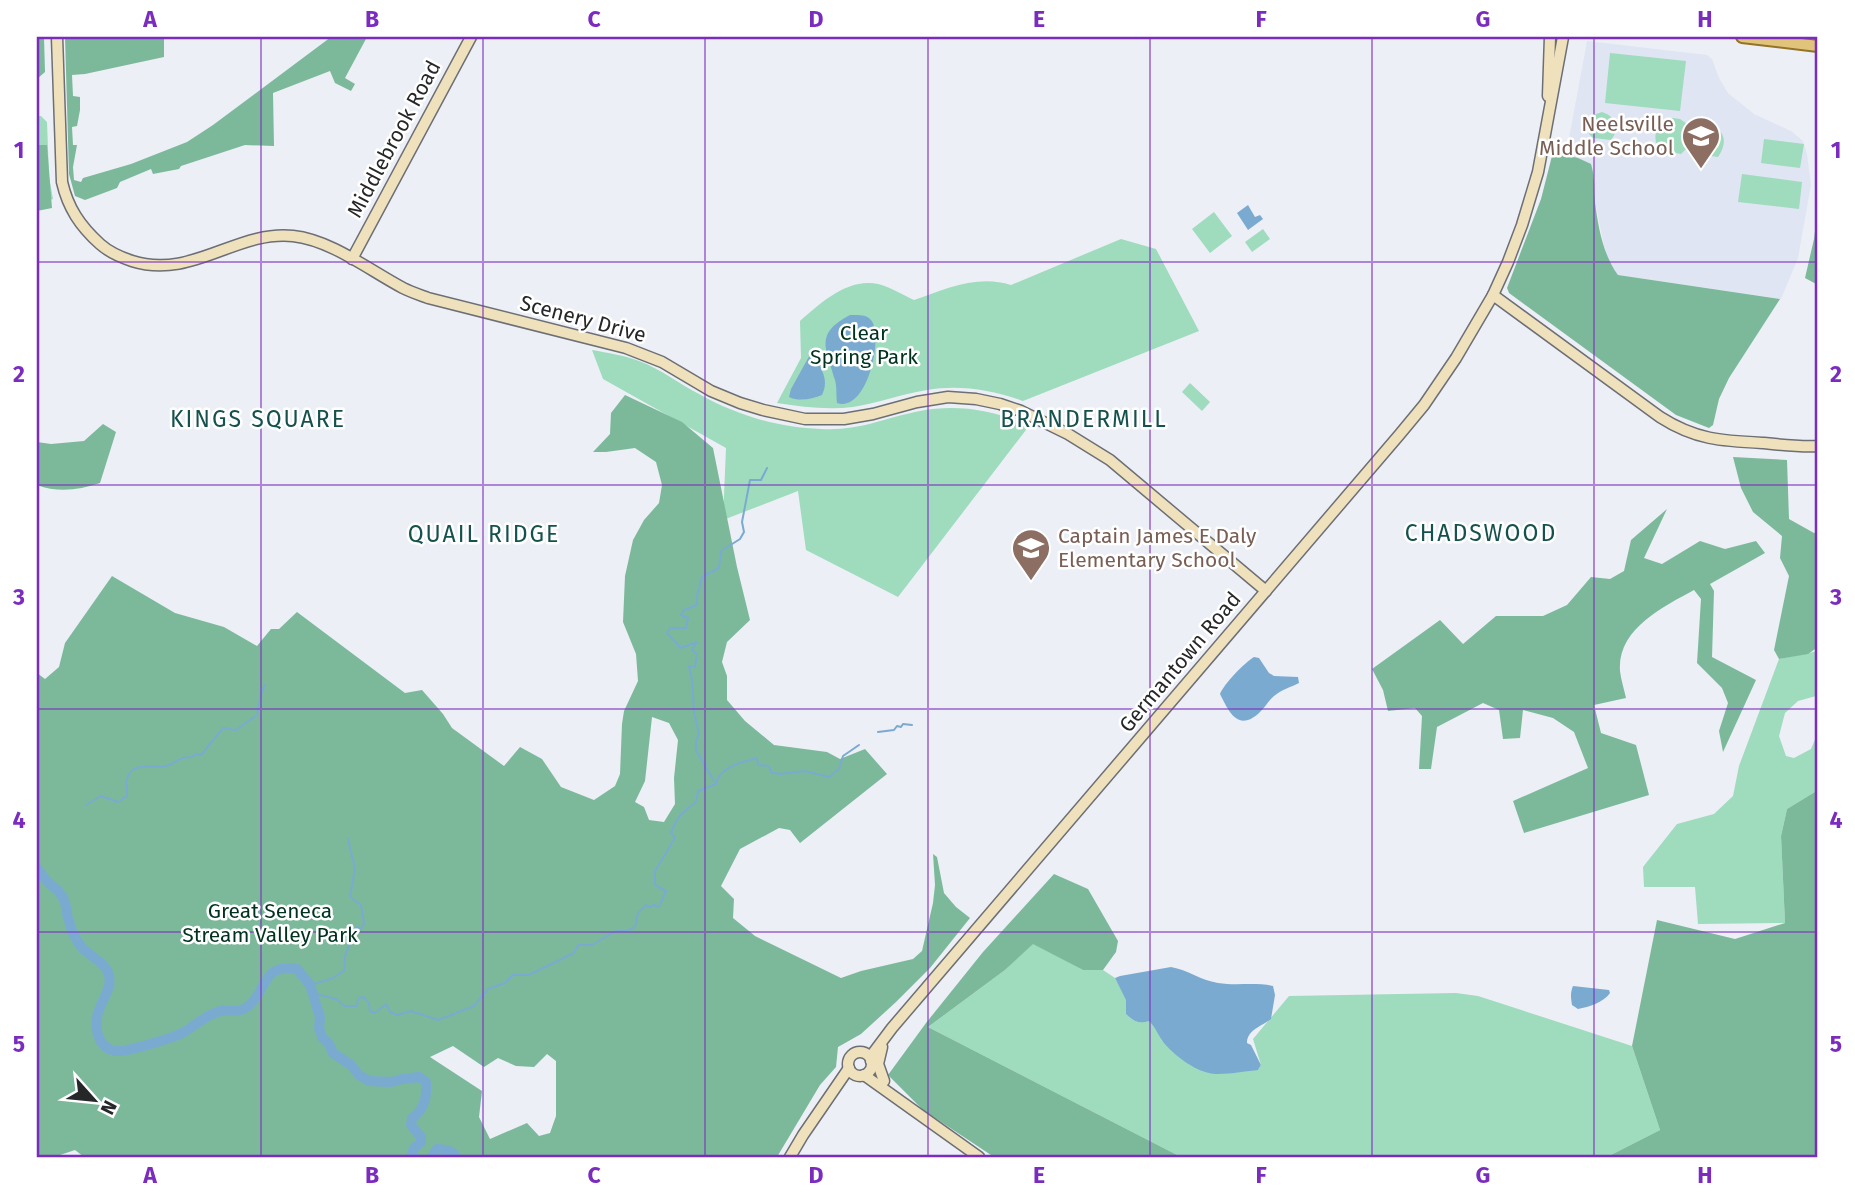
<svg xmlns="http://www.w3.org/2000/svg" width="1855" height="1194" viewBox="0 0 1855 1194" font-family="'Fira Sans',sans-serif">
<rect width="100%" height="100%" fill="#eceff6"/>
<!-- built -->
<polygon fill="#dfe5f3" points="1587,41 1707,55 1712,59 1719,78 1728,93 1754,114 1791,131 1803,141 1807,154 1811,185 1798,258 1781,299 1618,275 1610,264 1604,246 1595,201 1595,177 1578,158 1562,154 1567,149"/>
<!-- green -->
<g fill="#9fdbbd" fill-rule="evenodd">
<polygon points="1610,53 1686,61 1680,111 1605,103"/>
<path d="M 1602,112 C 1616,117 1621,127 1611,140 L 1593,138 L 1589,134 L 1591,116 Z"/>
<polygon points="38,116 41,116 47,122 49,177 53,199 37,205 37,144 39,143"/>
<path d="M 1673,118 L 1680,119 L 1690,126 L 1687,148 L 1681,154 L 1660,150 C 1650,136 1657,122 1673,118 Z"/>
<path d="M 1707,123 C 1724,130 1729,140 1718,157 L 1697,154 L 1691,150 L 1694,129 L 1699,125 Z"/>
<polygon points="1764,139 1804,144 1800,168 1761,163"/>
<polygon points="1742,174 1802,182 1799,209 1738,202"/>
<polygon points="1214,212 1232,236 1210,253 1192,229"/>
<polygon points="1263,229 1270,239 1252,252 1245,242"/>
<path d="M 1121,239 L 1156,249 L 1199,331 L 1023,401 C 993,390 959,384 927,390 C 902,394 878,403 853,407 C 827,410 803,407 777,403 L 801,358 L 800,321 C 821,303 847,278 878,284 C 890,287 903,295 914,300 C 945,289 978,274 1011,285 Z"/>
<path d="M 592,350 C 608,353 624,355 639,361 C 661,369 679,384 699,394 C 736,415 779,428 821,429 C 860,431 884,418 920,411 C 958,404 994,410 1029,426 L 898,597 L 806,550 L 798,491 L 723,520 L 726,448 L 603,379 Z"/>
<polygon points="1190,383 1210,402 1202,411 1182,392"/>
<path d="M 1818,651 L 1818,790 L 1787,809 L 1781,836 L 1785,923 L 1698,924 L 1695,887 L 1644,887 L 1643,867 L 1677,824 L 1714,814 L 1733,796 L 1739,766 L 1779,659 ZM 1816,696 L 1816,737 L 1811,749 L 1794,758 L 1786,756 L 1779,736 L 1785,713 L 1798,701 Z"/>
<path d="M 1033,943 L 1083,970 L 1103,970 L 1115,978 L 1127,1000 L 1126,1014 C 1134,1022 1139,1024 1149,1020 L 1154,1025 L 1162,1041 L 1258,1070 L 1261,1065 L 1253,1039 L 1289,996 L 1456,993 L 1478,996 L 1632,1046 L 1660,1130 L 1607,1157 L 1181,1157 L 928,1027 L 1005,970 Z"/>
</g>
<!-- forest -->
<g fill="#7cb99b" fill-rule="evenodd">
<polygon points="37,37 44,37 45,72 37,79"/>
<polygon points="65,37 164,37 164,57 85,74 72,75 73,96 80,97 80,110 77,126 72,127 73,145 77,145 73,167 74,180 81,182 83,178 131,164 187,142 213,125 331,37 367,37 345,78 355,84 351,91 335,83 330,71 273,93 274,146 245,145 181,166 179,169 153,174 151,169 120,182 117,188 85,200 75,196 69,174"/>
<polygon points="37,145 47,145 52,208 37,211"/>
<path d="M 1553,152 L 1578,158 L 1591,164 C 1595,177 1594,188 1595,202 C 1598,226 1603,255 1618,275 L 1780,299 L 1729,378 L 1719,399 L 1713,425 L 1709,428 L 1676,415 L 1509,293 L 1507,288 L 1541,199 Z"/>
<polygon points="1818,208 1818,285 1805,278 1814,239"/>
<path d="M 625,395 L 682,422 L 713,448 L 737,567 L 750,620 L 727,642 L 722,662 L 727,676 L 727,700 L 745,721 L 774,745 L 827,752 L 840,759 L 865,749 L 887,774 L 800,843 L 790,830 L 779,828 L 740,849 L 721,886 L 734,899 L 733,918 L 755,936 L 841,978 L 861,971 L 913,959 L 922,951 L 933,903 L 935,885 L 933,854 L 937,857 L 944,893 L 956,907 L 970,918 L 930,968 L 896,1002 L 861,1034 L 838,1047 L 836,1067 L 820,1085 L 777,1157 L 84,1157 L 75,1150 L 54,1157 L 37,1157 L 37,673 L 45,679 L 59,667 L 65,643 L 112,576 L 175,613 L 224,627 L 257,646 L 271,629 L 279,629 L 297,612 L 405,693 L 422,690 L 443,714 L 452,728 L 504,766 L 520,747 L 542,759 L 561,787 L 594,800 L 615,786 L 620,774 L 622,724 L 624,711 L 638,681 L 636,654 L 623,622 L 625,576 L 633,540 L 644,520 L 659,503 L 662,485 L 656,462 L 635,448 L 606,452 L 593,452 L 610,434 L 611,413 ZM 652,717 L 669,723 L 678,740 L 674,778 L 675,804 L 664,822 L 649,820 L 644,807 L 635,802 L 645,781 ZM 453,1046 L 484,1067 L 498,1058 L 516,1066 L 534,1067 L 547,1054 L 556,1061 L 556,1116 L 550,1133 L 539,1136 L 527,1123 L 490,1139 L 479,1117 L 482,1091 L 430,1057 Z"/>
<path d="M 103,424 L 116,432 L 100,483 C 79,490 58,493 37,485 L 37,442 L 51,444 L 84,441 Z"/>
<polygon points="1733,457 1787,460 1789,519 1814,533 1818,532 1818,647 1808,654 1779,659 1774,650 1789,576 1780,558 1782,536 1753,512 1741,488"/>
<path d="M 1667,509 L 1644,558 L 1662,564 L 1700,541 L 1725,549 L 1756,541 L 1765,553 L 1710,584 L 1714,591 L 1712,657 L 1756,680 L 1723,752 L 1719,731 L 1728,703 L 1722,688 L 1697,663 L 1701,599 L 1694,590 C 1663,607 1617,629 1620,671 C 1621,680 1624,689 1626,698 L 1594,705 L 1601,733 L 1636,745 L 1649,795 L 1524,833 L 1513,801 L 1588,768 L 1574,732 L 1553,718 L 1523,710 L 1520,738 L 1503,739 L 1499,710 L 1483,703 L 1437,727 L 1431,769 L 1419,769 L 1422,716 L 1415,708 L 1388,711 L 1383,690 L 1372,669 L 1440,620 L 1463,644 L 1496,616 L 1543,616 L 1567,605 L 1591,577 L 1610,579 L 1624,571 L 1631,540 Z"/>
<polygon points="1818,790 1818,1157 1607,1157 1660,1130 1632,1046 1657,920 1735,939 1785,923 1781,836 1787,809"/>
<polygon points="1054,874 1088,889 1118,941 1116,952 1103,970 1083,970 1033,944 1005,970 928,1027 1181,1157 994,1157 923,1110 888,1075 926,1023 983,952"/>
</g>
<!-- water -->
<g fill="#7baad1">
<polygon points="1248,205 1255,217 1260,215 1263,219 1248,230 1237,213"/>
<path d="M 850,315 C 858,315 866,314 871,320 C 884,335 868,413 837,403 C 836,395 837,387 835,380 C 826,348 814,334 850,315 Z"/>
<path d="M 812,351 C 818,365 831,378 822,395 C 812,399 799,402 789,397 L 791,389 Z"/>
<path d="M 1254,657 L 1259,658 L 1269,673 L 1274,676 L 1298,677 L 1299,683 C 1291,687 1281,690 1274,696 C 1268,701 1265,708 1259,713 C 1238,732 1229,712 1220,694 C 1224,684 1244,663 1254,657 Z"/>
<path d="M 1171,967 C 1188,970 1200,980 1218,983 C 1236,986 1255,982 1273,986 L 1275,995 L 1271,1019 C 1262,1026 1247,1030 1247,1043 L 1251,1045 L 1261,1065 L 1258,1070 C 1246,1071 1220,1076 1209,1073 C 1194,1070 1174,1055 1164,1043 C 1158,1036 1156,1027 1149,1021 C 1139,1024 1134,1022 1126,1014 L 1126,1000 L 1115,978 L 1120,976 Z"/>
<path d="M 1573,986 L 1609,990 L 1610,993 C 1604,1002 1589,1007 1578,1009 L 1572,1005 C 1571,998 1570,993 1573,986 Z"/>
</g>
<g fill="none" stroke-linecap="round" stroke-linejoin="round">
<!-- stream -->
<g stroke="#7baad1" stroke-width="2">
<polyline points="878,732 894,730 897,726 901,727 903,724 912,725"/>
<polyline points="714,781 696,750 696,741 699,734 694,712 692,680 689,666 695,667 697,654 692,650 697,642 681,648 667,633 670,628 686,628 688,618 681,615 684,610 697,605 697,596 702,577 719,568 721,551 740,539 744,532 742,522 750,480 761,480 767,468"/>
<path d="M 86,805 L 101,796 L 118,802 L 127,796 C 128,791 125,783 127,779 C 132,760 154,769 166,766 C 178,763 177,757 192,757 L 196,754 L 201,755 L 223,728 L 236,730 L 257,715 L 261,694 L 265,685"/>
<polyline points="310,985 331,979 344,971 345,956 356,927 361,929 364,923 361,905 350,897 355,869 348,839"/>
<path d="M 313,993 L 336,999 L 345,1006 L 357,1006 L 358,998 L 364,997 L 369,1004 L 370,1011 L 375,1013 L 386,1004 L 390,1012 L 397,1015 L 411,1011 L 438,1020 L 451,1015 L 474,1006 L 488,989 L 505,983 L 513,975 L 529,975 L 574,953 L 578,945 L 592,945 L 616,931 L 627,931 L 635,927 L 638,913 L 646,905 L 650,907 L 654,905 L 659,907 L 666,891 L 655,885 L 655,871 L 675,838 L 671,832 C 679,814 682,813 696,802 L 698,791 L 716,784 C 719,767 742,762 757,758 L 758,765 L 769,766 L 771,772 L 780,774 L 804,771 L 829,777 L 839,769 L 843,756 L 859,745"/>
</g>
<!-- river -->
<g stroke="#7baad1" stroke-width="10">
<path d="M 37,868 C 41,873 45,880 50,884 C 56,889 61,892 64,900 C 67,906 66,914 69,921 C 71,929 75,938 80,945 C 88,956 105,961 109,975 C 112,988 103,998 99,1010 C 93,1026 97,1050 118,1051 C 127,1052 176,1037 184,1032 C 196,1025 207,1014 221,1011 C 230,1009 238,1014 247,1007 C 268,991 261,963 297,969 L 310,985 L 320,1017 L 319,1028 L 322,1037 L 329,1044 L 333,1053 L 351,1065 L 359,1075 L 369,1081 L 391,1082 L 402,1079 L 419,1077 L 426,1082 C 427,1097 425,1109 412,1118 L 411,1125 L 421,1137 L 421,1142 L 414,1148 L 412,1154 L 415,1157"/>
<path d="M 432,1157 L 437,1149 C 445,1150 453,1150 456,1157"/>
</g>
<defs>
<g id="secondary">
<path d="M 57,37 L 62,182 C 68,208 80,226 100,244 C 110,253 120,257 132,261 C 192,280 236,230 293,236 C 331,240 369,270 403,288 C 411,292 420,295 428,298 L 626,348 L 662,362 L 711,391 L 740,403 L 763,410 L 805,419 L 844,419 L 873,414 L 917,402 L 948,397 L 976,399 L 1000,404 L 1021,411 L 1068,434 L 1110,460 L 1266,591"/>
<polyline points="1548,96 1550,37"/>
<polyline points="352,259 471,37"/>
<path d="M 1493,295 L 1660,417 C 1696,440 1722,441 1764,443 C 1782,445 1800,447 1818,446"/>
<polyline points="882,1047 878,1064 884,1081"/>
<circle cx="860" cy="1064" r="12"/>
<polyline points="871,1061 874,1052 892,1028 1400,434 1424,405 1456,358 1493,295 1508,262 1522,225 1538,172 1563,37"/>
<polyline points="864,1075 979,1157"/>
<polyline points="790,1157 803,1135 849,1068"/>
</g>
<polyline id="primary" points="1742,37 1818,46"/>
</defs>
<!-- secondary casing -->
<use href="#secondary" stroke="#6c6f75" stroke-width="13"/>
<!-- primary casing -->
<use href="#primary" stroke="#937326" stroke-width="14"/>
<!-- secondary -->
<use href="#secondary" stroke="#f0e1bd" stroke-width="10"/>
<!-- primary -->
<use href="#primary" stroke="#e1c47c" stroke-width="10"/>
</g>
<!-- grid -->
<path fill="none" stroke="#7b2cbf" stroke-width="2" stroke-opacity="0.55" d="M 261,37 L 261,1157M 483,37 L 483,1157M 705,37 L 705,1157M 928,37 L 928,1157M 1150,37 L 1150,1157M 1372,37 L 1372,1157M 1594,37 L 1594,1157M 37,262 L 1818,262M 37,485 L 1818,485M 37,709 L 1818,709M 37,932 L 1818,932"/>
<!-- icons -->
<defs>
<symbol id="school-pin" viewBox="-11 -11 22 30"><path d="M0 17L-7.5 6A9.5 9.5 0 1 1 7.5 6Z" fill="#8d6e63" stroke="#fff"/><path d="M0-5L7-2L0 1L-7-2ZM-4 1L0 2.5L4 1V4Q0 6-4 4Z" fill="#fff"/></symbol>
</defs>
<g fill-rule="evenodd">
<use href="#school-pin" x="1679" y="114" width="44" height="60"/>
<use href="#school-pin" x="1009" y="526" width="44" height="60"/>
</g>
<g text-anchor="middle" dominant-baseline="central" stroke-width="5" stroke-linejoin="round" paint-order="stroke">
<!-- education labels -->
<g font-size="21" fill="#785e54" stroke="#fff" text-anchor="end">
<text x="1674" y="124">Neelsville<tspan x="1674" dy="24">Middle School</tspan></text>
<text x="1058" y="536" text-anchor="start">Captain James E Daly<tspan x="1058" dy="24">Elementary School</tspan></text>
</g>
<!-- street labels -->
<g font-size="21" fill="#262729" stroke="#fff">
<text transform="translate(394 139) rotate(-62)">Middlebrook Road</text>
<text transform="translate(583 319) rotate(15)">Scenery Drive</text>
<text transform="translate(1180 662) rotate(-50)">Germantown Road</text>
</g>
<!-- park labels -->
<g font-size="21" fill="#00321f" stroke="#fff">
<text x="864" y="333">Clear<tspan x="864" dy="24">Spring Park</tspan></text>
<text x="270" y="911">Great Seneca<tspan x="270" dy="24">Stream Valley Park</tspan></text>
</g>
<!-- neighbourhood labels -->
<g font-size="23" letter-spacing="2" fill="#15514e" stroke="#fff">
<text x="258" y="419">KINGS SQUARE</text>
<text x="1084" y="419">BRANDERMILL</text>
<text x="1481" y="533">CHADSWOOD</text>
<text x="484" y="534">QUAIL RIDGE</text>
</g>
</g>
<!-- border -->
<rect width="1855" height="1194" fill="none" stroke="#ffffff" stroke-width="77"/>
<!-- north arrow -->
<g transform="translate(94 1100) rotate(117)" stroke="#ffffff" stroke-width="5" paint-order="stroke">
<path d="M0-5L12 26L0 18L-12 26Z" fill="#262729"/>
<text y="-10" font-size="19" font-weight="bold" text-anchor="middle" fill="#262729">N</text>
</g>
<rect x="38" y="38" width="1778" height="1118" fill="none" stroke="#7b2cbf" stroke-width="2.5"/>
<g font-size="23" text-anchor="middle" font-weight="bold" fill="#7b2cbf">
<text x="150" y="27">A</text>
<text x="372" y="27">B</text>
<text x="594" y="27">C</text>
<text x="816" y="27">D</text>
<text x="1039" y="27">E</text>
<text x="1261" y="27">F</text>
<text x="1483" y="27">G</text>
<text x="1705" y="27">H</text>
<text x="19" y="158">1</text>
<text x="1836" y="158">1</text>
<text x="19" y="382">2</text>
<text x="1836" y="382">2</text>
<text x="19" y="605">3</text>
<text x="1836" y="605">3</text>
<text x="19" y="828">4</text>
<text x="1836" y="828">4</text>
<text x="19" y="1052">5</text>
<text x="1836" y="1052">5</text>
<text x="150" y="1183">A</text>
<text x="372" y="1183">B</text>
<text x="594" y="1183">C</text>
<text x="816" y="1183">D</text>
<text x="1039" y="1183">E</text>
<text x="1261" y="1183">F</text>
<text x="1483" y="1183">G</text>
<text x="1705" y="1183">H</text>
</g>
</svg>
